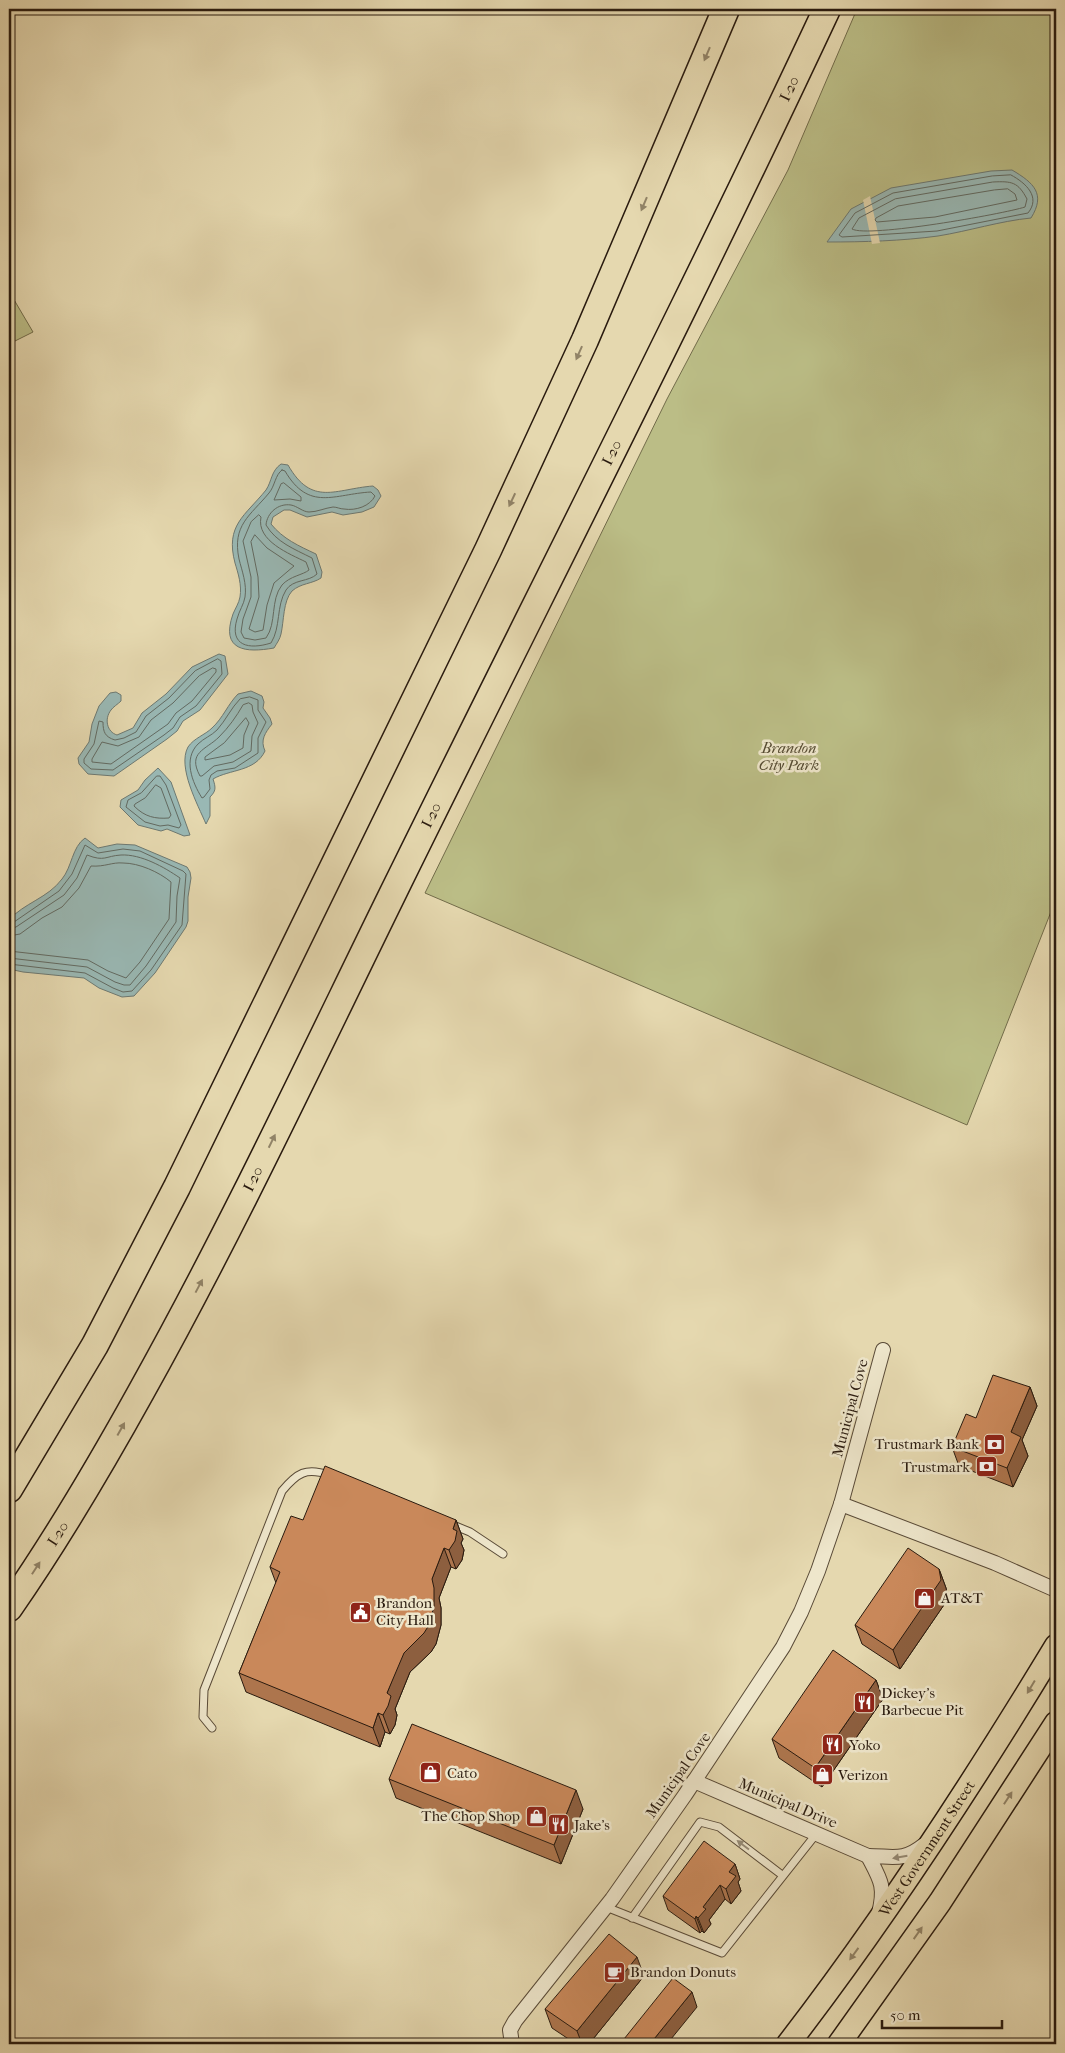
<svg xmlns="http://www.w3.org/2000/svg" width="1065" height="2053" viewBox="0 0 1065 2053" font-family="'IM FELL French Canon',serif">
<rect width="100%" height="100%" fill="#e5d8af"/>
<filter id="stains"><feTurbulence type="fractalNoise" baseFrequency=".004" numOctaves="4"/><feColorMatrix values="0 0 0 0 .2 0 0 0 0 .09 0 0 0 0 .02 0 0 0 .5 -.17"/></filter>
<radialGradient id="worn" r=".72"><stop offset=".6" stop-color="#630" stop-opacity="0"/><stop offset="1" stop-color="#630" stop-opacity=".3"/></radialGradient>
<!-- green -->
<g fill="#bbbd86" stroke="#726c4a">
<polygon points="857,9 1056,9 1056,899 967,1125 425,893 667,399 788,170"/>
<polygon points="13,298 33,332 9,344 9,299"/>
</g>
<!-- water -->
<g fill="#99b8b4" stroke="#6d7972">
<path d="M 1012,170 C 1034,183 1046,194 1031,218 C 1000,221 969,231 938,236 C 901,241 864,242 827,242 L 851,209 L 891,188 L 991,171 Z"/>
<path d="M 281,464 L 288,465 C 312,507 335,489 373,486 L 378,490 L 381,496 L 374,507 L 362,512 L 343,515 L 332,512 L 307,517 L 290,510 L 284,510 L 273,517 L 271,524 C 283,539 299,546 316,554 L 322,572 L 321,578 C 312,584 301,583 292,591 C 283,601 284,621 281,634 C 280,639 277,643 274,648 C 246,653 220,651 233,614 C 235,609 239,603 240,597 C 242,585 238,573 235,563 C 225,525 245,516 266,490 C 272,481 271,471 281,464 Z"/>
<path d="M 219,654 L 225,656 L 228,674 L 200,710 L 183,721 L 177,731 L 167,739 L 114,776 L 88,774 L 79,764 L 78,758 L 89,742 L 92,724 L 99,706 L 110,693 L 116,692 L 121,695 L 121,701 C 118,704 113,707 111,710 C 104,719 107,732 117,735 L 133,728 L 142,713 L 166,694 L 192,667 Z"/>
<path d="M 251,691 L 262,696 L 264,702 L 263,708 L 270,718 L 272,724 C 265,733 260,740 265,751 C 255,772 230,769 213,779 C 216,788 216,791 210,797 L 210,816 L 206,824 C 198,805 177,767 188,747 C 194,738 205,735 212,728 C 223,718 228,704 238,694 Z"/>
<polygon points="158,768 171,782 190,835 184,836 167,829 161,831 138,825 120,807 121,800 138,790 145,780"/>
<path d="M 85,838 L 98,848 L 117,844 L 135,845 L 187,867 L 190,872 L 191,878 L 188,897 L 188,921 L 186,927 L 155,973 L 134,996 L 122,997 L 99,988 L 84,978 L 23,972 L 9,969 L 9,920 C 24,903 48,898 62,879 C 72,867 72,847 85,838 Z"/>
</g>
<!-- pier -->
<polygon fill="#e5d8af" points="870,196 880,243 872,244 863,200"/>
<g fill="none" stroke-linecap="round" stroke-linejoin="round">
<!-- shore -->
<g stroke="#626a62" stroke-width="1">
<path d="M 1011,175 C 1026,183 1041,197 1028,213 L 937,231 L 842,237 L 839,235 L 855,213 L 893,193 L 992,176 Z"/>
<path d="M 993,182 C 1012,181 1018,182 1027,199 L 1025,207 C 1003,214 868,238 852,229 L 859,218 L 895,199 Z"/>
<polygon points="1008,189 1015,194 1017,200 935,217 877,222 875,220 876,218 898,206 994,190"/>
<path d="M 282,470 L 285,471 C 309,512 334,494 371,492 L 375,496 C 370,506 356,511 344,509 C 340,509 337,507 333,507 C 325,508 317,512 309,512 C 303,512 297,506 291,505 C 278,503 267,513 266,525 C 276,542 294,549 312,558 L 317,574 C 309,582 293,579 286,590 C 276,606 281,627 271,643 C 249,650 229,646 237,619 C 239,611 244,604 245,597 C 247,584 242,571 239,559 C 232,525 250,516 269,493 C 275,486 275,475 282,470 Z"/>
<polygon points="284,483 301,497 301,501 290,499 274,500 281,484"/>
<path d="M 259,515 L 261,517 C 256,541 290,554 306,562 L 309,570 C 303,575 290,576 282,585 C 270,600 277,623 266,638 L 255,640 L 244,638 L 241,632 L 243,619 L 251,597 L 251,577 L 243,541 L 251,522 Z"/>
<polygon points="255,535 267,548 294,566 274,583 267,605 263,630 255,632 249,629 259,597 258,577 251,542"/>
<path d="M 218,659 L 221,661 L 222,674 L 196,706 L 180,717 L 173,728 L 164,735 L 113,770 L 91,769 L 84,763 L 84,759 L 94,744 L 99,721 L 103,722 C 103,732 105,737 115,740 L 124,738 L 136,732 L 146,716 L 169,698 L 195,671 Z"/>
<polygon points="213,668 216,669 216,672 192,701 176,713 168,724 111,764 92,762 92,759 102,742 118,746 139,737 151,720 173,703 199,676"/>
<path d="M 250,697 L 258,700 L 258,710 L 266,722 L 258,738 L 258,753 L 235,768 L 217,771 L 211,775 L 209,780 L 210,789 L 204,797 L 202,798 C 192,782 183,759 198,744 C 204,738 211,736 217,730 C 226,720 231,708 240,699 Z"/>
<path d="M 249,703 L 252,705 L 253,712 L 258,723 L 252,736 L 251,751 L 233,762 L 214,766 L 202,776 L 200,776 C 187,752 206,750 219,737 C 229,727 236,717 243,705 Z"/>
<polygon points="246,718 249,723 244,735 243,748 230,755 205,760 205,757 224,743"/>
<polygon points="157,776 160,776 166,785 181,825 179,828 168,825 160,826 145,822 126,807 128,800 141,793"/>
<path d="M 156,785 L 161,788 L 171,815 L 169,818 C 155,819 145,817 134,806 L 135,804 L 145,798 Z"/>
<polyline points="9,923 14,922 59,891 72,874 85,845 98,853 123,849 140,851 183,871 186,874 182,925 151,970 132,991 123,992 113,988 85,973 9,964"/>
<path d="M 9,929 L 16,927 L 64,895 L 77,878 L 87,855 C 105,862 105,856 121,855 C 141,854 164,867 180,878 L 177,896 L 176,922 L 146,966 L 130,985 L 124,985 L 115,982 L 87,967 L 9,958"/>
<path d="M 9,936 L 20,934 L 42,918 L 62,907 L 79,888 L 91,866 C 105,867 112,862 123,863 C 139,863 159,872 171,882 L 169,919 L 140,962 L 126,978 L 108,971 L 88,960 L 9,951"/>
</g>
<defs>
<g id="lane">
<polyline points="453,1525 470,1532 503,1554"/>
<path d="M 212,1728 L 203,1717 L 204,1690 L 282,1491 C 297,1473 306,1467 329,1475"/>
<polyline points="606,1907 722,1953 817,1833"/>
<polyline points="632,1918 700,1822 719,1827 782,1875"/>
</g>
<g id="street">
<polyline points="841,1504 995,1563 1056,1590"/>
<polyline points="694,1781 868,1856"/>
<path d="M 879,1913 C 886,1886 880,1879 868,1856 C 893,1856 903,1862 924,1845"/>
<polyline points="512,2044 510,2030 515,2021 612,1899 685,1795 783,1647 801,1612 818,1571 841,1504 883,1350"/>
</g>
<g id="primary">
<path id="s1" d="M 788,2044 C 886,1917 973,1783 1056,1646"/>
<polyline points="839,2044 940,1902 1056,1723"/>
</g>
<g id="highway">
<polyline points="9,1489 95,1345 177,1187 488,550 585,340 726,9"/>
<path id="s2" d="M 9,1608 C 57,1539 100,1466 141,1392 C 232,1229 311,1060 393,893 C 538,598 688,306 827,9"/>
</g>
</defs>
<!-- lane casing -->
<use href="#lane" stroke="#594a37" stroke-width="9"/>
<!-- street casing -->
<use href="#street" stroke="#594a37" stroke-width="16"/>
<!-- primary casing -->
<use href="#primary" stroke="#2a1b0f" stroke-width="25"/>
<!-- highway casing -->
<use href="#highway" stroke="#2a1b0f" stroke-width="29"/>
<!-- lane -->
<use href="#lane" stroke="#eee6cb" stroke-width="7"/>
<!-- street -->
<use href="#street" stroke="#eee6cb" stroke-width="14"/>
<!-- primary -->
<use href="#primary" stroke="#e5d8af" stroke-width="22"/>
<!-- highway -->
<use href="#highway" stroke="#e5d8af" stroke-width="26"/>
</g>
<!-- wall -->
<g fill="#ad754d" stroke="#2a1b0f">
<polygon points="1030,1387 1037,1406 1022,1440 1028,1456 1013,1487 959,1466 952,1447 976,1418"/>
<polygon points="303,1520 456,1520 463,1539 461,1543 464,1550 462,1560 456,1569 451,1567 439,1598 441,1608 441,1625 436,1644 431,1652 410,1672 395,1709 397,1715 395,1725 390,1734 385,1732 380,1747 246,1692 239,1673 276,1583 270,1567"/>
<polygon points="939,1569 946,1588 948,1599 900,1669 862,1644 855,1625"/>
<polygon points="876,1680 883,1699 822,1787 779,1758 772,1739"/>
<polygon points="389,1779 583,1809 561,1864 396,1798"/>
<polygon points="735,1864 740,1879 738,1882 741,1891 731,1904 725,1899 709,1920 711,1924 704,1933 702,1931 700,1933 668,1910 663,1896"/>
<polygon points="644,1976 589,2044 576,2044 552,2028 545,2009"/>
</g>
<!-- shaded-wall -->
<g fill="#8d5f3f" stroke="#2a1b0f">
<polygon points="1030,1387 1037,1406 1022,1440 1028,1456 1013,1487 1007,1468 1011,1432"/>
<polygon points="456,1520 463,1539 461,1543 464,1550 462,1560 456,1569 449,1550 453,1529"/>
<polygon points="444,1548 451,1567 439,1598 441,1608 441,1625 436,1644 431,1652 410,1672 395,1709 397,1715 395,1725 390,1734 383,1715 387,1693"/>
<polygon points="939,1569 946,1588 948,1599 900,1669 893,1650"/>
<polygon points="876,1680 883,1699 822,1787 815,1768"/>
<polygon points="378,1713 385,1732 380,1747 373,1728"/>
<polygon points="576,1790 583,1809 561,1864 554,1845"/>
<polygon points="735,1864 740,1879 738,1882 741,1891 731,1904 726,1889 729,1872"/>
<polygon points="720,1885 725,1899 709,1920 711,1924 704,1933 698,1918 703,1907"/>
<polygon points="696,1916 702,1931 700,1933 695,1919"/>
<polygon points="637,1957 644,1976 589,2044 582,2044 577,2031"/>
<polygon points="692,1992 697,2007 667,2044 650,2044"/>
</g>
<!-- building -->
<g fill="#c9885a" stroke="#2a1b0f">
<polygon points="993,1375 1030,1387 1011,1432 1021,1437 1007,1468 952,1447 966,1414 976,1418"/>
<polygon points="325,1466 456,1520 453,1529 457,1531 455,1541 449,1550 444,1548 432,1579 434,1588 434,1606 429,1625 424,1633 404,1653 387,1693 391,1696 388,1706 383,1715 378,1713 373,1728 239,1673 280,1572 270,1567 291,1516 303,1520"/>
<polygon points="908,1548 939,1569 941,1580 893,1650 855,1625"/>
<polygon points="833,1650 876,1680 815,1768 772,1739"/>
<polygon points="412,1724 576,1790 554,1845 389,1779"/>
<polygon points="704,1841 735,1864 729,1872 736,1876 726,1889 720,1885 703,1907 706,1909 698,1918 696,1916 695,1919 663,1896"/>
<polygon points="609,1934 637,1957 577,2031 545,2009"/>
<polygon points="673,1978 692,1992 650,2044 620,2044"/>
</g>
<!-- one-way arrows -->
<defs><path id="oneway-solid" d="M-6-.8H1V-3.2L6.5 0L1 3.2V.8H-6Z" transform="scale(1.25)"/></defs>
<g fill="#918367">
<use href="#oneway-solid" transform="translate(707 54) rotate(113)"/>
<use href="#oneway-solid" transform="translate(644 204) rotate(113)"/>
<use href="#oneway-solid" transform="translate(579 353) rotate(114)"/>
<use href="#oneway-solid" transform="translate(512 500) rotate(115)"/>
<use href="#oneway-solid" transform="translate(272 1141) rotate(-64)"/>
<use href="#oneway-solid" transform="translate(199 1286) rotate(-62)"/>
<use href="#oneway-solid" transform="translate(121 1429) rotate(-61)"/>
<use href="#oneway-solid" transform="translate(36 1568) rotate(-57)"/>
<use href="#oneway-solid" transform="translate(1031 1687) rotate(121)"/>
<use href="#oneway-solid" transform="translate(1008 1798) rotate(-57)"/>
<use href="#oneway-solid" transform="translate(918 1933) rotate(-55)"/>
<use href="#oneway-solid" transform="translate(854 1954) rotate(126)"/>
</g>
<g fill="#968b76">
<use href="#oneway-solid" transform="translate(743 1845) rotate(-143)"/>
<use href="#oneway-solid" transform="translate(900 1857) rotate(170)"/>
</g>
<!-- icons -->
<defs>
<symbol id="bank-square" viewBox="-11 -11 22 22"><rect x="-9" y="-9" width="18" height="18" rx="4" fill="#8f2418" stroke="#eee6cb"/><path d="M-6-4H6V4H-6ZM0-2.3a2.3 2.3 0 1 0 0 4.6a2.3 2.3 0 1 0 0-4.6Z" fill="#fff"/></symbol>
<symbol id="shop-square" viewBox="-11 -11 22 22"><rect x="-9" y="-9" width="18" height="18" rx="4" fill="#8f2418" stroke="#eee6cb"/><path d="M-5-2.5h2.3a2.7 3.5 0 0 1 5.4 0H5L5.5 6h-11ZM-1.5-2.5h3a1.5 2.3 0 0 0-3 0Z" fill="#fff"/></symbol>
<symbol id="civic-square" viewBox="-11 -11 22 22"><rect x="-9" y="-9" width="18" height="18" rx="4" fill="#8f2418" stroke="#eee6cb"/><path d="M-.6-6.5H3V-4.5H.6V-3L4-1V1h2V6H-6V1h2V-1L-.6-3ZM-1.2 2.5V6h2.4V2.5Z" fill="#fff"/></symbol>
<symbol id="restaurant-square" viewBox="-11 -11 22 22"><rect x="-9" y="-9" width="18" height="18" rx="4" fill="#8f2418" stroke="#eee6cb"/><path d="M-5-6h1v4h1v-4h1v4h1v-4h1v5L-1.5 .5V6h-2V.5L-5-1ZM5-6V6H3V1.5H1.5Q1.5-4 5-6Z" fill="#fff"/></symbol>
<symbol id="cafe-square" viewBox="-11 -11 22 22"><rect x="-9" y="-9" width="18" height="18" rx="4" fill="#8f2418" stroke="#eee6cb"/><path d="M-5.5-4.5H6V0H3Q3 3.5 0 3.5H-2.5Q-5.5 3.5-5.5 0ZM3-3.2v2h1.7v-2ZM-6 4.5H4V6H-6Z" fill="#fff"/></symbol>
</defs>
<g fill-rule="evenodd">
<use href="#bank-square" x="982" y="1432" width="25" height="25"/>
<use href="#bank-square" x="974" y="1454" width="25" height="25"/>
<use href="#shop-square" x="912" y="1586" width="25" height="25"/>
<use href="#civic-square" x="348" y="1600" width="25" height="25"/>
<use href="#restaurant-square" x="852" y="1690" width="25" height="25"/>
<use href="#restaurant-square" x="820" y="1732" width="25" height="25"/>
<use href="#shop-square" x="418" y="1760" width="25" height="25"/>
<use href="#shop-square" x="810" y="1762" width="25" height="25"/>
<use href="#shop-square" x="524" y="1804" width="25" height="25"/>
<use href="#restaurant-square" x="546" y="1812" width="25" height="25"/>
<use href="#cafe-square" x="602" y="1960" width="25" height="25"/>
</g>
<g text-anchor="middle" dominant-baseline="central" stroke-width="5" stroke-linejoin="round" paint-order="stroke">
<!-- street labels -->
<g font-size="15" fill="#2a1b0f" stroke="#eee6cb">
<text stroke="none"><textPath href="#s2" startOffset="1709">I-20</textPath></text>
<text stroke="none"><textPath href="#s2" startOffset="1304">I-20</textPath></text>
<text stroke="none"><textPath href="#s2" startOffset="899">I-20</textPath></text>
<text stroke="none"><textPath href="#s2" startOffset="494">I-20</textPath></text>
<text transform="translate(850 1408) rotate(-75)">Municipal Cove</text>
<text stroke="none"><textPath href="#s2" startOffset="89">I-20</textPath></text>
<text transform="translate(678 1775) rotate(-55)">Municipal Cove</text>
<text transform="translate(788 1803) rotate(23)">Municipal Drive</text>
<text stroke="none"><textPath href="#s1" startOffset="240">West Government Street</textPath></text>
</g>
<!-- park labels -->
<g font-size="15" font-style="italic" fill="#564c33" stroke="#eee6cb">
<text x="789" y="748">Brandon<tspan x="789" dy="17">City Park</tspan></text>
</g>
<!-- poi labels -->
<g font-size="15" fill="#2a1b0f" stroke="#eee6cb" text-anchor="start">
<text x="979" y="1444" text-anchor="end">Trustmark Bank</text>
<text x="970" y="1467" text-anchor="end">Trustmark</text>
<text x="941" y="1598">AT&amp;T</text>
<text x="376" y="1603">Brandon<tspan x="376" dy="17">City Hall</tspan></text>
<text x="881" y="1693">Dickey's<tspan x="881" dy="17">Barbecue Pit</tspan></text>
<text x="849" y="1745">Yoko</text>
<text x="447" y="1773">Cato</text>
<text x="838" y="1775">Verizon</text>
<text x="520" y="1816" text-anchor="end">The Chop Shop</text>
<text x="574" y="1825">Jake's</text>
<text x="630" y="1972">Brandon Donuts</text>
</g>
</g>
<!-- margin -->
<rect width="1065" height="2053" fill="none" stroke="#e5d8af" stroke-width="30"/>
<rect x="10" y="10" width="1045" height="2033" fill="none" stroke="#2a1b0f" stroke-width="2.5"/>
<rect x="15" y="15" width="1035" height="2023" fill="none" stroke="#2a1b0f"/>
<!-- scale -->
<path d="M882 2020v8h120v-8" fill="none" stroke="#2a1b0f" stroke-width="2.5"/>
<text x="890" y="2020" font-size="15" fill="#2a1b0f" stroke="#eee6cb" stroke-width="4" paint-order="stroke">50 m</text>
<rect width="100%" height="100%" filter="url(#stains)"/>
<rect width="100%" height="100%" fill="url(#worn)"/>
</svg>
